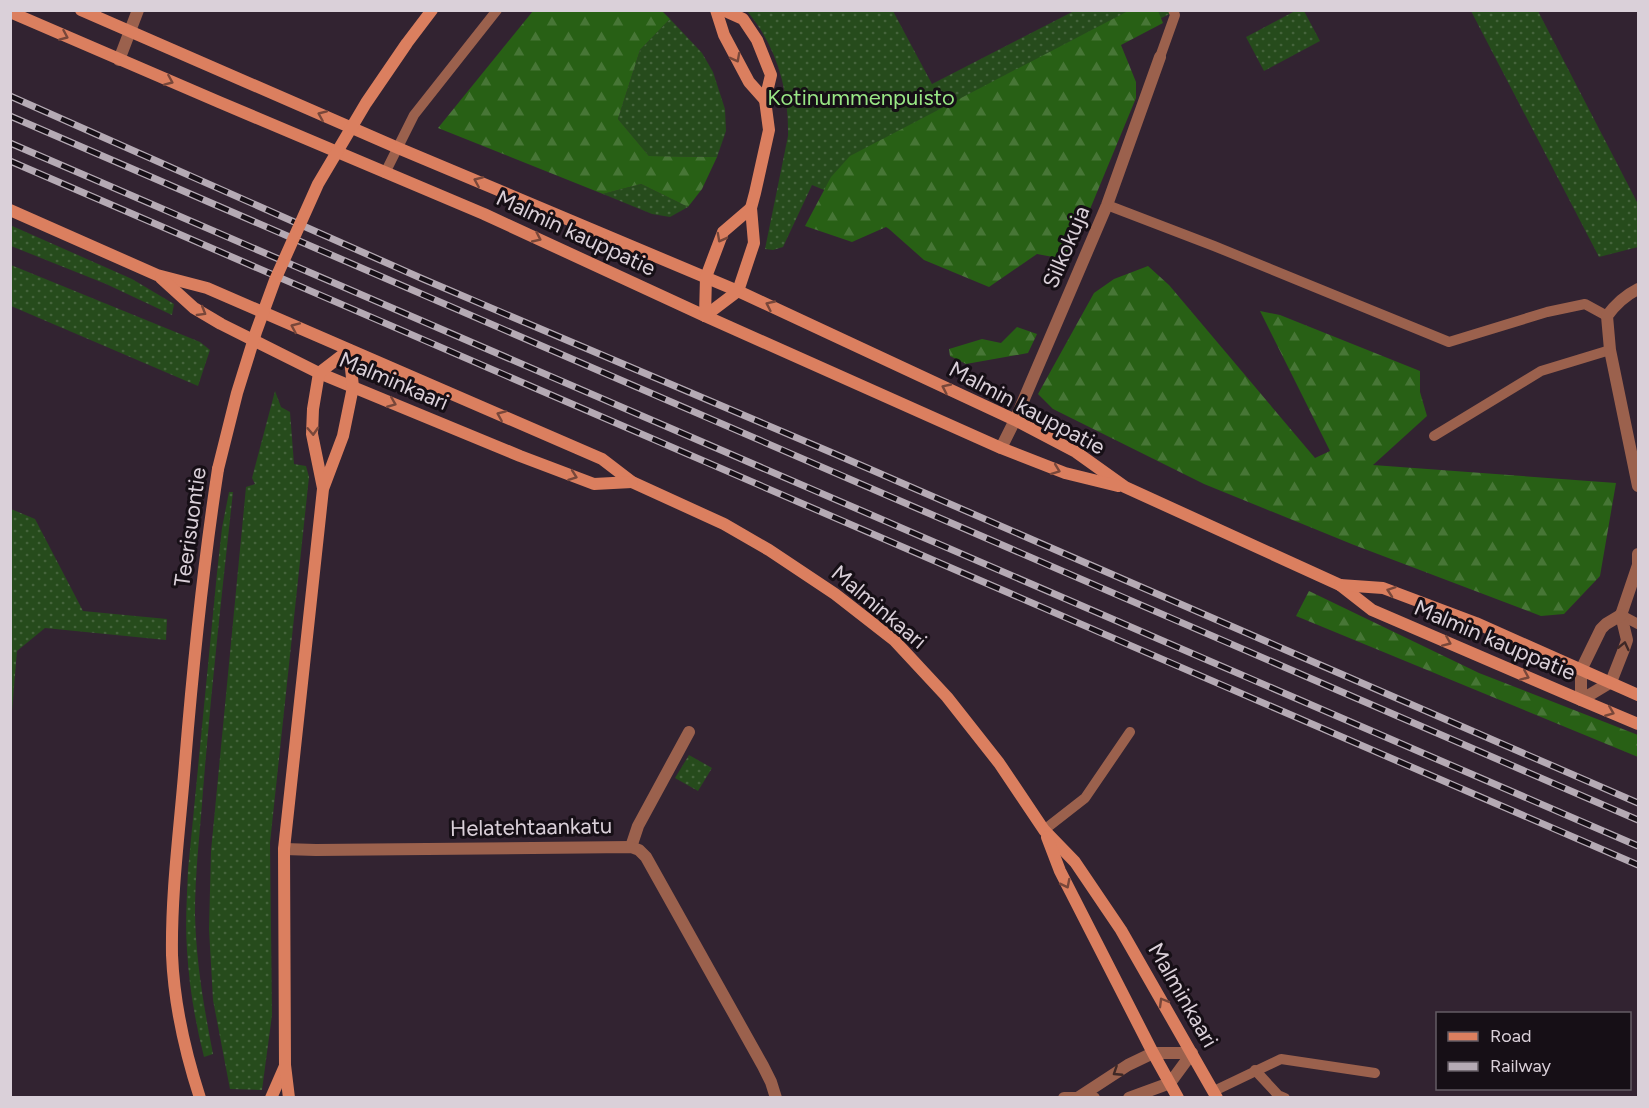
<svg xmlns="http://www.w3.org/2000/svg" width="1649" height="1108" viewBox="0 0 1649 1108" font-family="Figtree,sans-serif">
<defs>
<pattern id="grass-dots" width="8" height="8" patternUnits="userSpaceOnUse" patternTransform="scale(1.5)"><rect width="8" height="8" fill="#264b1c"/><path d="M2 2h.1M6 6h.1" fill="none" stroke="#45643c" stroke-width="1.8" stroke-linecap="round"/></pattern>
<pattern id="forest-firs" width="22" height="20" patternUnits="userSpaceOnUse" patternTransform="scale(1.5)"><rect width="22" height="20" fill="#286015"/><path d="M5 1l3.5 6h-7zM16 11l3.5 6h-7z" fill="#477636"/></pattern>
</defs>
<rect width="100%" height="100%" fill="#322331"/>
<!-- grass -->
<g fill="url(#grass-dots)">
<polygon points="1297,10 1304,11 1320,41 1264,71 1246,37"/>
<path d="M 747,11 L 893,11 L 932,84 L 1074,11 L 1175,11 L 829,192 L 812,185 L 783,247 L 773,250 L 765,249 L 788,136 C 789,90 777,47 747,11 Z"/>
<polygon points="1471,11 1538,11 1638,204 1638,247 1599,257"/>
<polygon points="670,19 702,53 713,72 725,109 726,131 717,157 649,156 618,119 640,50"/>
<polygon points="641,184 688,207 670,217 652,214 603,194"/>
<polygon points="10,225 132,279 174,304 172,315 106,284 11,246"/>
<polygon points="11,265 200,342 210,350 198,386 11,306"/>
<polygon points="275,391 281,407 290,412 294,464 306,466 309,477 270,843 272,1015 262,1090 230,1089 213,1000 209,929 211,851 246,487 255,484 252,478"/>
<path d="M 229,492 L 233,492 C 222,592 211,691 203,791 C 200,832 195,873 195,914 C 196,961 204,1008 213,1054 L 204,1057 C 195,1021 189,986 187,950 C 185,923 187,897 188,870 L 217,573 L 222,528 Z"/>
<polygon points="11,509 35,519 83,611 167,619 166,640 45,628 17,651 11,723"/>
<polygon points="689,755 712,768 698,791 675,778"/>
</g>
<!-- forest -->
<g fill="url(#forest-firs)">
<polygon points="533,11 662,11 670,19 640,50 618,119 649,156 717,157 702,189 688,207 641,184 603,194 438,128"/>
<polygon points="1128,11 1158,11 1163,23 1121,45 1136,82 1136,98 1069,260 1037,254 989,287 924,260 889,229 886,227 852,242 805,226 831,177 850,156"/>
<polygon points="1148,266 1169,285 1315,458 1330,451 1260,311 1280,315 1420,371 1420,392 1427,416 1373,465 1616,483 1600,576 1564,614 1541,616 1354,545 1204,484 1053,409 1038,394 1094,293 1114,279"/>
<polygon points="1017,327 1037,334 1028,353 966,364 950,356 949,349 982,339 1001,343"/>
<polygon points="1309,591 1479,673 1638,735 1638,757 1296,616"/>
</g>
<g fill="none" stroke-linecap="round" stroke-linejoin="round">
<!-- lane -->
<g stroke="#9b614d" stroke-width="10">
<polyline points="1160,57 1175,15 1173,10"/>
<polyline points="385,173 414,115 497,10"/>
<polyline points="1107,205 1214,246 1449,342 1547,312 1585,304 1607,316"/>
<polyline points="1434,436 1541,371 1610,350"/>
<polyline points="1621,615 1638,624"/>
<polyline points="1044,830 1085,798 1130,732"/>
<polyline points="1255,1070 1278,1095 1285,1098"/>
<polyline points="1214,1091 1281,1059 1375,1073"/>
</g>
<!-- street -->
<g stroke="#9b614d" stroke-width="12">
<polyline points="119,60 138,10"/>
<path d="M 1638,289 C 1626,295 1615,305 1607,316 L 1610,350 L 1638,486"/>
<polyline points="1001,448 1015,420 1107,205 1160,57"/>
<polyline points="1581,700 1611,682 1624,649 1627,640 1621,615 1638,565 1638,554"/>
<polyline points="1581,700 1581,670 1601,629 1606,624 1621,615"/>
<polyline points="631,847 638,826 689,732"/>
<polyline points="284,849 316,850 631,847 639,850 646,857 763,1066 771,1082 776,1098"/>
<polyline points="1079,1097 1128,1065 1153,1053 1192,1053"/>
<polyline points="1064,1098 1094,1098"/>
<polyline points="1129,1098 1170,1083 1192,1053"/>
</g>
<!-- secondary -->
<g stroke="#db7f5f" stroke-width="12">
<polyline points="81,10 398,148 738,291 1015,420 1076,452 1125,487 1340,585 1372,610 1581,700 1638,724"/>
<polyline points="716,10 724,35 749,82 765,100"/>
<polyline points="10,12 219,102 484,214 705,316 1001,448 1065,473 1118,486"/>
<polyline points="10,210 157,275 207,288 602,459 632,482 724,524 769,550 835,594 894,640 947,697 999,763 1044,830 1075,862 1121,930 1217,1098"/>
<polyline points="161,278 194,308 221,324 319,373 520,456 594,484 632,482"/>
<polyline points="705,316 738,291 754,243 751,208 755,193 769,130 765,100 771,75 757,40 743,19 723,10"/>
<polyline points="705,316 706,277 723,232 751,208"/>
<polyline points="323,488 312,434 313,409 319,373 349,350"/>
<polyline points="1340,585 1383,588 1476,623 1638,695"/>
<polyline points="1047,837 1060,871 1153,1053 1178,1098"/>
<path d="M 200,1098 C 185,1052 174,1003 172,955 C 171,891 180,827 185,763 C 193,665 203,567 218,469"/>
<polyline points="271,1098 285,1066"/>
<polyline points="289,1098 285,1065 284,849 323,489 343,436 353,387 349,350"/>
</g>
<defs>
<g id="rail">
<polyline points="10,96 423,279 835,454 1638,803"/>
<polyline points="10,116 1638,820"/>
<polyline points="10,143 1638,846"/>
<polyline points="10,161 1638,865"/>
</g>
</defs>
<!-- rail casing -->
<use href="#rail" stroke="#b5aab4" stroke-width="7"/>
<!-- rail -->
<use href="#rail" stroke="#160f16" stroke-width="4.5" stroke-dasharray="14" stroke-linecap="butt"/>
<!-- secondary-bridge -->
<polyline stroke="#db7f5f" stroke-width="12" points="218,469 237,393 256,332 275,280 318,184 366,103 407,43 432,10"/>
</g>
<!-- one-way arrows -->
<defs><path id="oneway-chevron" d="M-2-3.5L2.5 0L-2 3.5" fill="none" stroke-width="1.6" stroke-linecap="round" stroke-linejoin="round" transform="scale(1.5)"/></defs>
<g stroke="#78473a">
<use href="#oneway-chevron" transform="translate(64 36) rotate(24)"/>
<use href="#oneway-chevron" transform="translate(736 58) rotate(62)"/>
<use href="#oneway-chevron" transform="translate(169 81) rotate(23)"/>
<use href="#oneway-chevron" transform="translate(322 115) rotate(-157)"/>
<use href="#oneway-chevron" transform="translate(478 181) rotate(-157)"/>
<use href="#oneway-chevron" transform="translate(537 238) rotate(25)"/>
<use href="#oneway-chevron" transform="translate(721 238) rotate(118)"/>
<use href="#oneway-chevron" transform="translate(770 305) rotate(-155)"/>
<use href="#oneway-chevron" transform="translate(202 312) rotate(31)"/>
<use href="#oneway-chevron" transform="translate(295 327) rotate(-156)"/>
<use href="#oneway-chevron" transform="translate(946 388) rotate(-155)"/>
<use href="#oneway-chevron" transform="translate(392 403) rotate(22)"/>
<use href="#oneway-chevron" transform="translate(501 415) rotate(-157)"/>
<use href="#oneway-chevron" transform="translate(313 431) rotate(87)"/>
<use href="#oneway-chevron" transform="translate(1056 470) rotate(21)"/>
<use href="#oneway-chevron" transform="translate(573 476) rotate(20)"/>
<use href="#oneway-chevron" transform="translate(1391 591) rotate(-161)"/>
<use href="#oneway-chevron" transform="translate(1447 642) rotate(23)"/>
<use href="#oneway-chevron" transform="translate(1525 676) rotate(23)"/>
<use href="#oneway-chevron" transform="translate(1610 712) rotate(22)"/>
<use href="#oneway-chevron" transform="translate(1066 884) rotate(63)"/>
<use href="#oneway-chevron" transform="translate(1163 1002) rotate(-120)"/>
</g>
<g stroke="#3e2826">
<use href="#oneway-chevron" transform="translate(1624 646) rotate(-77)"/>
<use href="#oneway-chevron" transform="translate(1117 1072) rotate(147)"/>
</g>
<g text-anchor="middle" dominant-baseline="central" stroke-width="6" stroke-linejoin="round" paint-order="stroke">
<!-- park labels -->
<g font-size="22" fill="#99e785" stroke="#160f16">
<text x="861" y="97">Kotinummenpuisto</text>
</g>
<!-- street labels -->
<g font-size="22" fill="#dad0d9" stroke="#160f16">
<text transform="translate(576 233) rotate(25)">Malmin kauppatie</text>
<text transform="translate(1066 247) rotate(-67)">Silkokuja</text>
<text transform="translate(394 381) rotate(23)">Malminkaari</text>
<text transform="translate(1027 408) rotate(28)">Malmin kauppatie</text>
<text transform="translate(190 527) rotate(-82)">Teerisuontie</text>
<text transform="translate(879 607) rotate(40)">Malminkaari</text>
<text transform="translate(1495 640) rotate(23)">Malmin kauppatie</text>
<text transform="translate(531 827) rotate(-1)">Helatehtaankatu</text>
<text transform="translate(1183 995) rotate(60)">Malminkaari</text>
</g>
</g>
<!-- border -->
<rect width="1649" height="1108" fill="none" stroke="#dad0d9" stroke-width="24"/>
<!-- legend -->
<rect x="1436" y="1012" width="195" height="78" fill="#160f16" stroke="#645c64" stroke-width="1.5"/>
<rect x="1448" y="1032" width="30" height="9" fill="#db7f5f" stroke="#645c64" stroke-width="1.5"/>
<text x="1490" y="1042" font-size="18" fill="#dad0d9">Road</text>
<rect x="1448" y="1062" width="30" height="9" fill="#b5aab4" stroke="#645c64" stroke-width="1.5"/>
<text x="1490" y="1072" font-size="18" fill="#dad0d9">Railway</text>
</svg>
